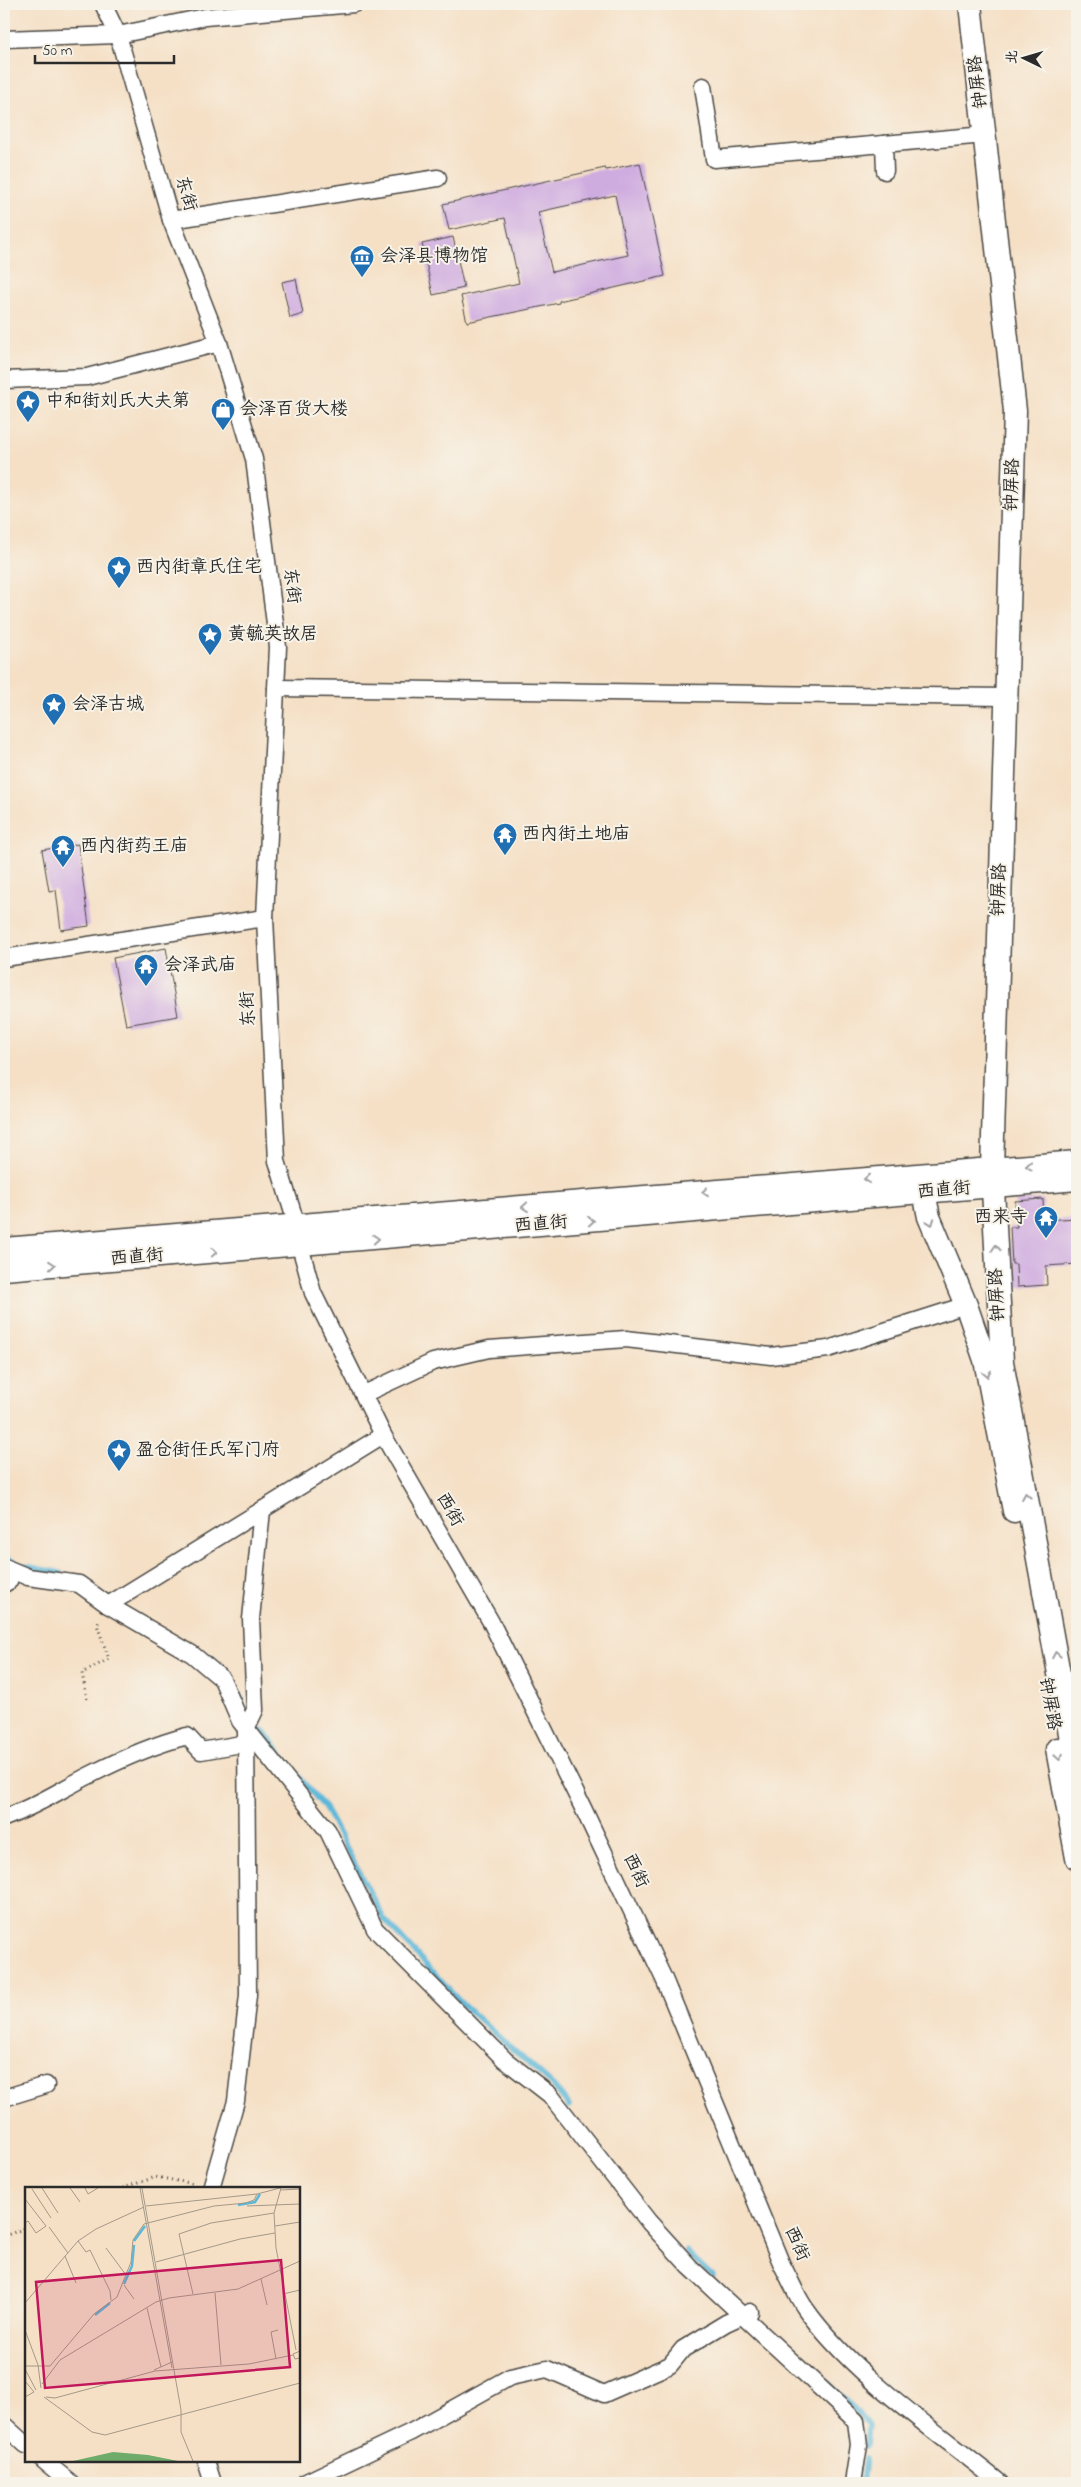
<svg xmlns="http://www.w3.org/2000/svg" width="1081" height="2487" viewBox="0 0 1081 2487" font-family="'Indie Flower','LXGW WenKai TC',sans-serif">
<rect width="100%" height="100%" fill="#f7f3e8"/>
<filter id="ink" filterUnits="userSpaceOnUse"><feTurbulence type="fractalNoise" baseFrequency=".02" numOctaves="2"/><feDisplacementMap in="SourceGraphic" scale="10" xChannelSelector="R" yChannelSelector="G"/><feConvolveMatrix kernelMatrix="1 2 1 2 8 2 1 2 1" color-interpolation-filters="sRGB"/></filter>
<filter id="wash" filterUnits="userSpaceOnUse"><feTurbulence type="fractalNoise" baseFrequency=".0096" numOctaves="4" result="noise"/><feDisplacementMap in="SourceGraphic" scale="20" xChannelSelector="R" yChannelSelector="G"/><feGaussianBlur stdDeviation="1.12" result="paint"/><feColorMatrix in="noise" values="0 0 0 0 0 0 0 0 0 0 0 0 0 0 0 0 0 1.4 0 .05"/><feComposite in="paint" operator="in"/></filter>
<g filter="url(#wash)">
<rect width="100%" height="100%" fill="#f5e0c6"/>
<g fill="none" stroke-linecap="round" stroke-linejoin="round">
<!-- stream -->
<g stroke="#5cb7d9" stroke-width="5.5">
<polyline points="4,1556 19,1565 61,1573"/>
<polyline points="202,1653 214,1660 221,1670"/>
<polyline points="232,1686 242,1700"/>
<polyline points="263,1730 285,1760 325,1808 384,1919 464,2006 554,2086 569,2106"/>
<polyline points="686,2251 712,2276"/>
<polyline points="774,2334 844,2398 868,2425 866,2446"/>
<polyline points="862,2483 865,2458"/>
</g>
</g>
<g id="blocks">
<!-- building -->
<g fill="#cface0" fill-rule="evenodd">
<path d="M 640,163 L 665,276 L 559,301 L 559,303 L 467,322 L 461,296 L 519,283 L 505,218 L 449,230 L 443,204 L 605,168 L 606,170 ZM 615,195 L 628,255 L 552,272 L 538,212 Z"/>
<polygon points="453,237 464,288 433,295 422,244"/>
<polygon points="296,279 303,314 290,318 282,282"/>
<polygon points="78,844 89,926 61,930 56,890 49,891 42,850"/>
<polygon points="166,948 178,1016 126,1025 113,958"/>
<polygon points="1043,1199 1044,1220 1077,1218 1077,1264 1046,1266 1047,1285 1017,1287 1016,1264 1012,1264 1010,1227 1017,1227 1015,1201"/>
</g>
</g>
</g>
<g filter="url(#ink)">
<use href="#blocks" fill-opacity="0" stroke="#494642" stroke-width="1"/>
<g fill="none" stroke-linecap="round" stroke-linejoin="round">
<defs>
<g id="street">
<path d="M 103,4 L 118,35 L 171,220 L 219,343 L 254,459 L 278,647 L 265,918 L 277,1161 L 297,1226 L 300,1246 L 313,1293 L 383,1435 L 491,1622 L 583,1808 L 664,1979 L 782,2265 C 790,2279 796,2295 805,2308 C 851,2374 938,2432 1000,2483"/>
<polyline points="4,39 118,35 205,17 354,4"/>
<polyline points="703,86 714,159 985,135"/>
<polyline points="884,144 885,171"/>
<polyline points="171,220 438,178"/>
<polyline points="4,380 87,377 219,343"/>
<polyline points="276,688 1005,697"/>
<polyline points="4,958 265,918"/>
<polyline points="364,1394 433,1362 489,1349 626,1339 771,1356 828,1349 966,1305"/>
<polyline points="4,1567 28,1577 79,1584 108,1605 192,1654 222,1679 240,1721 328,1831 375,1929 505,2060 550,2095 649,2222 690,2267 856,2421 859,2445 853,2483"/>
<polyline points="4,1584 9,1581 12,1571"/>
<polyline points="108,1605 262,1510"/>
<path d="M 4,1818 C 37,1806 60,1790 90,1775 C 121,1759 153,1745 187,1736 L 201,1751 L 247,1743"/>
<polyline points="4,2098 46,2085"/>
<polyline points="211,2188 236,2101 248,1995 246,1729 255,1710 251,1619 262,1510 383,1435"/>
<polyline points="4,2425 26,2445"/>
<polyline points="44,2461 71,2483"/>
<polyline points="206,2461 213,2483"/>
<polyline points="304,2483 411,2432 510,2377 547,2369 604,2394 670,2365 683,2349 726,2323 750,2312"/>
</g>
<g id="secondary">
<polyline points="970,4 1015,411 992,1169 1002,1362 1077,1772"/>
<polyline points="921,1178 929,1217 966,1305 985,1360 1014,1511"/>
<polyline points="4,1249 1077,1162"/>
<polyline points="4,1269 1077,1179"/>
<polyline points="1057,1749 1077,1858"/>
</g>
</defs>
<!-- street casing -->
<use href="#street" stroke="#494642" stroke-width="19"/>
<!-- secondary casing -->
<use href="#secondary" stroke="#494642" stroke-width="25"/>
<!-- path -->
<g stroke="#494642" stroke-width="3" stroke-dasharray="1 4" stroke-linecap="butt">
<polyline points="87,1699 82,1673 109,1659 97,1625 100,1619"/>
<polyline points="123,2188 156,2177 195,2184"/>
<polyline points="4,2236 26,2228"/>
</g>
<!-- street -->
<use href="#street" stroke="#fff" stroke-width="16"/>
<!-- secondary -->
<use href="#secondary" stroke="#fff" stroke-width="22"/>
</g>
<!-- one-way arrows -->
<defs><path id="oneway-chevron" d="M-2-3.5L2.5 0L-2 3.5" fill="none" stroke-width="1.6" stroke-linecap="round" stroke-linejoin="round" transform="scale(1.25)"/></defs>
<g stroke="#a0a0a0">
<use href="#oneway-chevron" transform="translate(1029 1166) rotate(175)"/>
<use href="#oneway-chevron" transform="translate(867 1179) rotate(175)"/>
<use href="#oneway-chevron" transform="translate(705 1192) rotate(175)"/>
<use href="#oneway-chevron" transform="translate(525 1207) rotate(175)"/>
<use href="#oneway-chevron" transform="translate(591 1221) rotate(-5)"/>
<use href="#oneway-chevron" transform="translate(931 1222) rotate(70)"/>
<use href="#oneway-chevron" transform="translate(376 1239) rotate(-5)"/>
<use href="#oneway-chevron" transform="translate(996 1248) rotate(-93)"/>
<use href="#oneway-chevron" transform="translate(214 1252) rotate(-5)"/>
<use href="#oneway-chevron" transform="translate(52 1265) rotate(-5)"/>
<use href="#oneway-chevron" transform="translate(987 1374) rotate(79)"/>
<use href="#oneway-chevron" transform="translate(1026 1496) rotate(-100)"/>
<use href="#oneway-chevron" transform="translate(1056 1655) rotate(-100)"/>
<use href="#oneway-chevron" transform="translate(1059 1757) rotate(80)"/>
</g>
</g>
<!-- icons -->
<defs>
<symbol id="museum-pin" viewBox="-11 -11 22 30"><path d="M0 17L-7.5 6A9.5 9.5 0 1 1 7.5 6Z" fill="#1f6fb2" stroke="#f7f3e8"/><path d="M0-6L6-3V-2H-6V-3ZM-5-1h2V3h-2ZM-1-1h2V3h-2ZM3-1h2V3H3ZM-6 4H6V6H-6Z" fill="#fff"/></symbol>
<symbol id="sight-pin" viewBox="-11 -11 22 30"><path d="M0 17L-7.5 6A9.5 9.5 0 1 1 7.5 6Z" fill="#1f6fb2" stroke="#f7f3e8"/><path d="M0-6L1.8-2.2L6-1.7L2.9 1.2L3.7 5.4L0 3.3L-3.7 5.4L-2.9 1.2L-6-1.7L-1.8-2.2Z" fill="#fff"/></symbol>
<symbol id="shop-pin" viewBox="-11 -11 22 30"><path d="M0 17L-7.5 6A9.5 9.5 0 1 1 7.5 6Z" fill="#1f6fb2" stroke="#f7f3e8"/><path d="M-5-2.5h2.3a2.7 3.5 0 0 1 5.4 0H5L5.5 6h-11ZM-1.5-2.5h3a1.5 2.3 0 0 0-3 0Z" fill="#fff"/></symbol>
<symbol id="temple-pin" viewBox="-11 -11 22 30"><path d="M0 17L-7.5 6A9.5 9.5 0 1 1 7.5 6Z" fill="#1f6fb2" stroke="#f7f3e8"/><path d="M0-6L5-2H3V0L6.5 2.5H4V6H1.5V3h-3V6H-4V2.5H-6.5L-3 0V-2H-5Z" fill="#fff"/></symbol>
</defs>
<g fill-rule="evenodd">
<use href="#museum-pin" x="348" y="243" width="28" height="38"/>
<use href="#sight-pin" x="14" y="388" width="28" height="38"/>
<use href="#shop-pin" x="209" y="396" width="28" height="38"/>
<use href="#sight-pin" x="105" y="554" width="28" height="38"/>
<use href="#sight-pin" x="196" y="621" width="28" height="38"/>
<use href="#sight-pin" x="40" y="691" width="28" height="38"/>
<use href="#temple-pin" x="491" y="821" width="28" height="38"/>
<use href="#temple-pin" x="49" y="833" width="28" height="38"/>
<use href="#temple-pin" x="132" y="952" width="28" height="38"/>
<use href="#temple-pin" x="1032" y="1204" width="28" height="38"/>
<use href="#sight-pin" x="105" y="1437" width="28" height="38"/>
</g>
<g text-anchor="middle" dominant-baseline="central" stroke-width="4" stroke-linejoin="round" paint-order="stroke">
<!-- street labels -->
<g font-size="18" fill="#2b2b2b" stroke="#f7f3e8">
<text transform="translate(979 82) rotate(-97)">钟屏路</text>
<text transform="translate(185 194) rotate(74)">东街</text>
<text transform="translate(1013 485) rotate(-88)">钟屏路</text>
<text transform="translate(291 586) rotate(83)">东街</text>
<text transform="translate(1000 890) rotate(-88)">钟屏路</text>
<text transform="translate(249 1009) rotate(-93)">东街</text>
<text transform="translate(944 1191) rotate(-5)">西直街</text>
<text transform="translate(541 1225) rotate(-5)">西直街</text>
<text transform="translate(137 1258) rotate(-5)">西直街</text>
<text transform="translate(998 1295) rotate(-93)">钟屏路</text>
<text transform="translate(449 1510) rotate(60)">西街</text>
<text transform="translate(1049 1704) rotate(80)">钟屏路</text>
<text transform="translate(635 1871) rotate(65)">西街</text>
<text transform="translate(796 2244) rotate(66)">西街</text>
</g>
<!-- poi labels -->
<g font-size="18" fill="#2b2b2b" stroke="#f7f3e8" text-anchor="start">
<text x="380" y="257">会泽县博物馆</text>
<text x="46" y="402">中和街刘氏大夫第</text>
<text x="240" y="410">会泽百货大楼</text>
<text x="136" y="568">西内街章氏住宅</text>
<text x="228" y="635">黄毓英故居</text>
<text x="72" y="705">会泽古城</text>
<text x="522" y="835">西内街土地庙</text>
<text x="80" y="847">西内街药王庙</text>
<text x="164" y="966">会泽武庙</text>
<text x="1028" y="1218" text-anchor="end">西来寺</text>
<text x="136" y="1451">盈仓街任氏军门府</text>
</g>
</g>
<!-- overview -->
<g transform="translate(25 2187)">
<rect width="275" height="275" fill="#f5e0c6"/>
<path d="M 88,265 L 123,268 L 153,274 L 48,274 Z" fill="#6fab6b"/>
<path fill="none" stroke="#5cb7d9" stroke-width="2.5" d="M 213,18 L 230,15 L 235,7M 109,54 L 120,39M 99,97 L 107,79 L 109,58M 70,128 L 85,116"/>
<path fill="none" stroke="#a49888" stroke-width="1" d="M 17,1 L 33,26M 45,1 L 55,15M 60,1 L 63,7 L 73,1M 115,1 L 147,181M 117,1 L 156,223 L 156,245 L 168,274M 256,1 L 249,26 L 251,61 L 271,163M 7,2 L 26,31M 256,3 L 275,2M 0,12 L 21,39 L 11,46 L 3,34 L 0,36M 121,19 L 232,7 L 255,1M 222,19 L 275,17M 250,39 L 275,35M 24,40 L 43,66M 53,54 L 61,65 L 65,63 L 85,104 L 86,113M 81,61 L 101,88M 40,69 L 51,96M 131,75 L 215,52 L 250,46M 236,92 L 242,118M 99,98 L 109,112M 190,106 L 196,178M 168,107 L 154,47 L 186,36 L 249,26M 258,107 L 275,103M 0,116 L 53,54 L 71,42 L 119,20M 122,121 L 136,180M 0,143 L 13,178 L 16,201M 275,164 L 268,167 L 270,172 L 275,171M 251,172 L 246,145 L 253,143M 0,179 L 25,179 L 69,127 L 92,110 L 106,75 L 108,53 L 119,37 L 189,19 L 221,16 L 229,13 L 232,7M 0,182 L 11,203M 129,183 L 147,175M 0,194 L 9,205 L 0,210M 17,197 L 35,173 L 131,115 L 144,111 L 213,102 L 275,74M 19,210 L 67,245 L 80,248 L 275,196M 21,210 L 30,211 L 130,184 L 224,177 L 268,168"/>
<path fill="#c2185b" fill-opacity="0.15" stroke="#c2185b" stroke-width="2.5" d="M 256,73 L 265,180 L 20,201 L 11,95 Z"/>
<rect width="275" height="275" fill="none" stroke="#2b2b2b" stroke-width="2.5"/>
</g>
<!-- margin -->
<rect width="1081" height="2487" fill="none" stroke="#f7f3e8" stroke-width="20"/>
<!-- north arrow -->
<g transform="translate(1024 58) rotate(275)" stroke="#f7f3e8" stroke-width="4" paint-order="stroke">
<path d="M0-4L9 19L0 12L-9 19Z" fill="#2b2b2b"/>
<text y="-8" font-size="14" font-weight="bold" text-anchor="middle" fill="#2b2b2b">北</text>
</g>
<!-- scale -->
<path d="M35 55v8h139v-8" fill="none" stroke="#2b2b2b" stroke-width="2.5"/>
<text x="42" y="55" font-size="15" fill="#2b2b2b" stroke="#f7f3e8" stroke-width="4" paint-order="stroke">50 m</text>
</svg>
